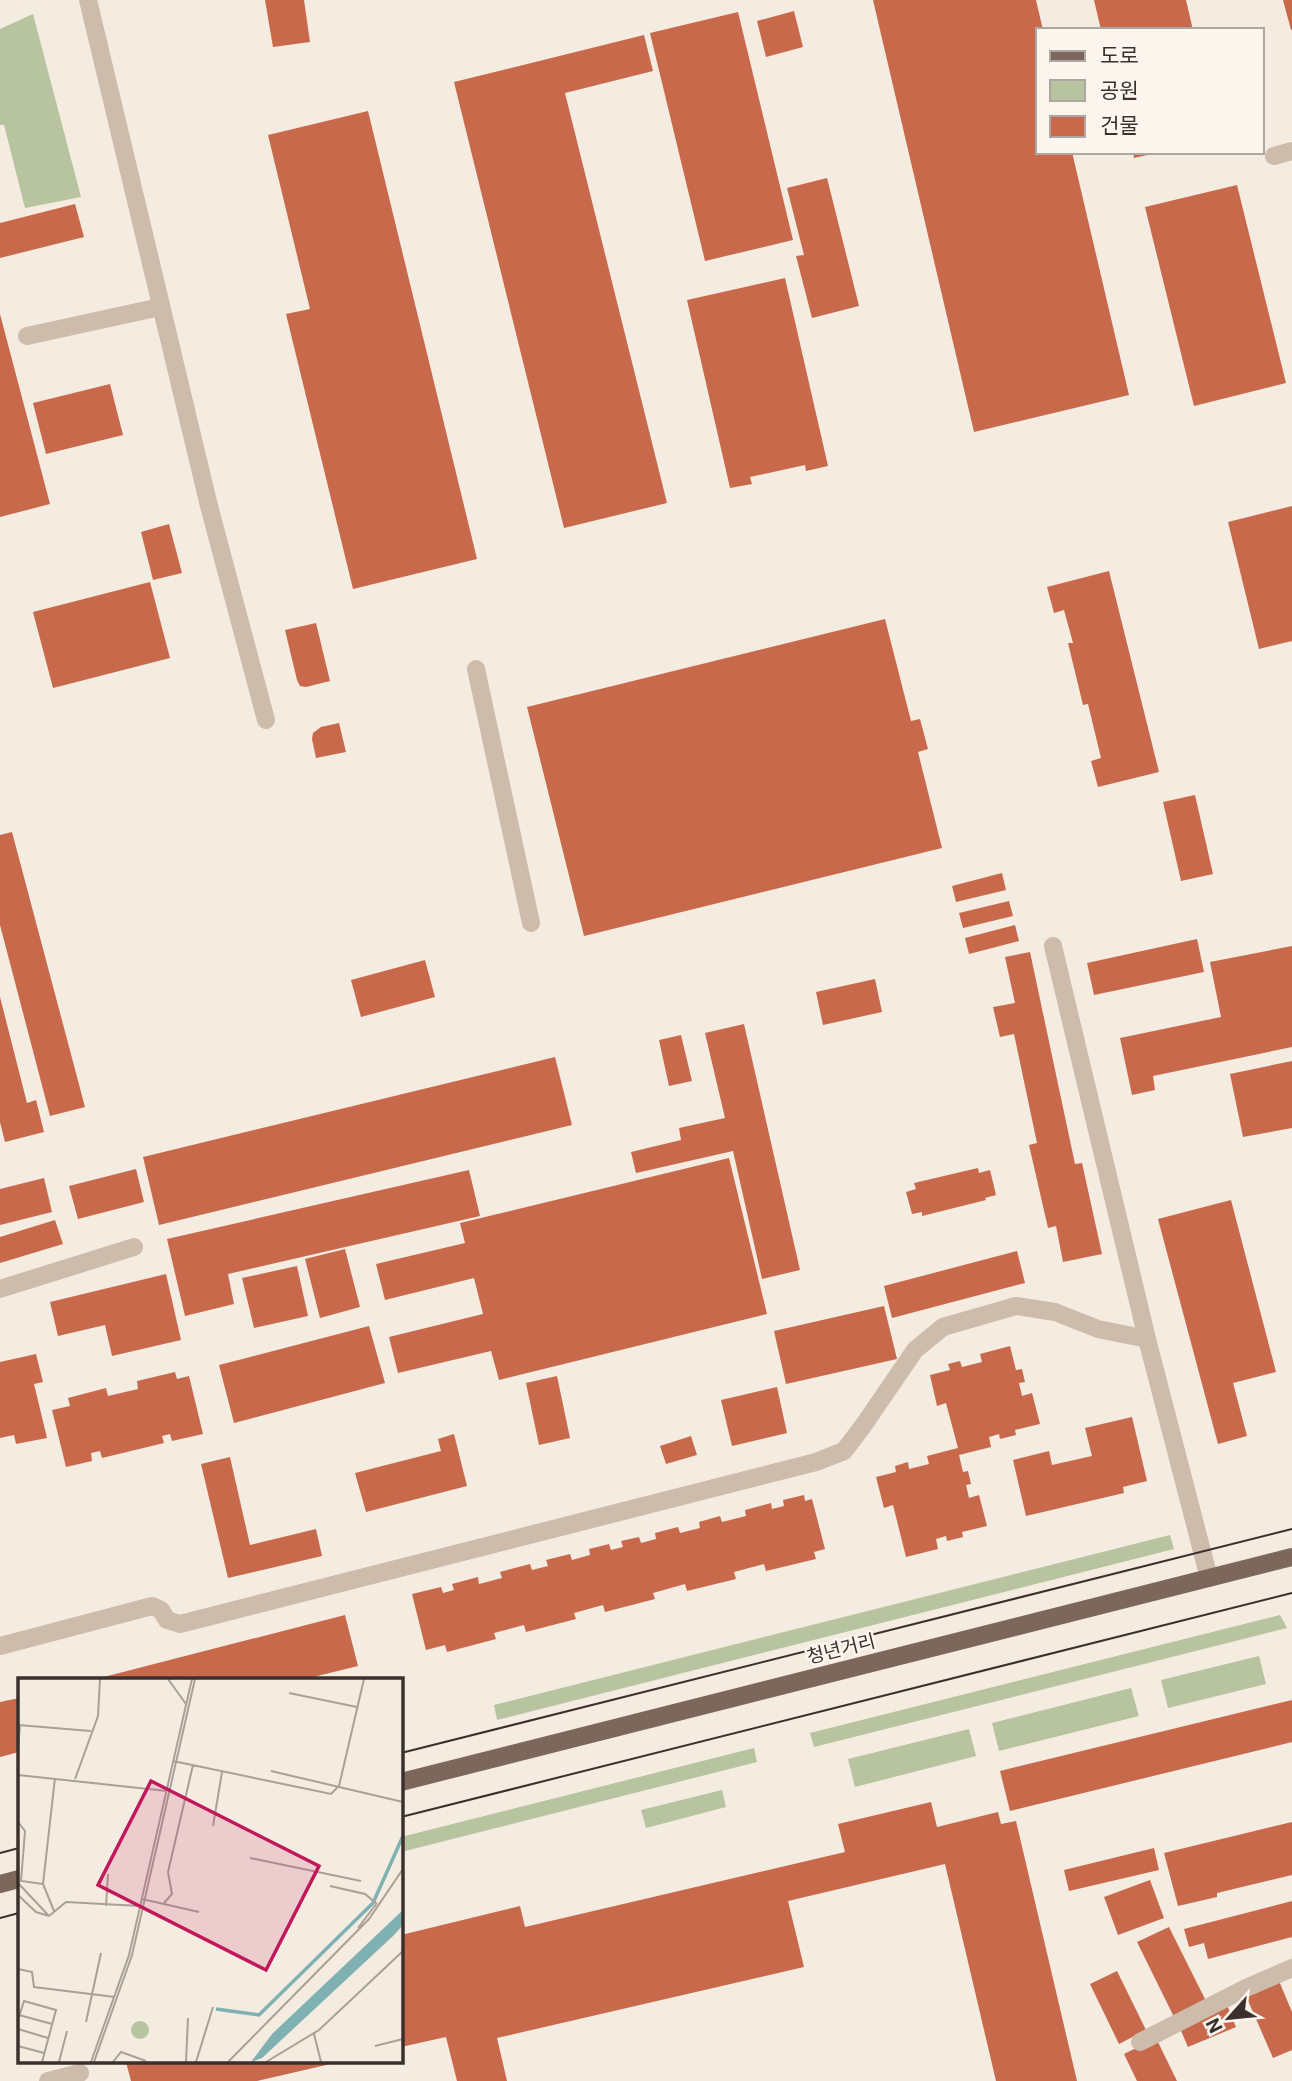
<svg xmlns="http://www.w3.org/2000/svg" width="1292" height="2081" viewBox="0 0 1292 2081" font-family="Roboto,'Noto Sans KR',sans-serif">
<rect width="100%" height="100%" fill="#f4ebe1"/>
<!-- green -->
<g fill="#b8c4a0">
<polygon points="33,14 81,197 25,208 4,125 0,125 0,29"/>
<polygon points="1170,1535 1174,1549 497,1720 494,1705"/>
<polygon points="1280,1615 1287,1628 814,1747 810,1733"/>
<polygon points="1259,1656 1266,1684 1168,1708 1161,1680"/>
<polygon points="1131,1688 1139,1716 999,1751 992,1723"/>
<polygon points="969,1729 976,1756 855,1787 848,1759"/>
<polygon points="754,1748 757,1762 401,1852 401,1837"/>
<polygon points="722,1790 726,1807 646,1828 641,1810"/>
</g>
<!-- building -->
<g fill="#c8694b">
<polygon points="265,0 304,0 310,42 273,47"/>
<polygon points="873,0 1036,0 1043,30 1038,30 1038,152 1072,152 1129,395 974,432"/>
<polygon points="1094,0 1186,0 1193,30 1101,30"/>
<polygon points="1283,0 1292,0 1292,30 1291,30"/>
<polygon points="794,11 803,47 766,57 757,21"/>
<polygon points="738,12 793,240 705,261 650,33"/>
<polygon points="644,35 653,71 565,93 667,503 564,528 454,82"/>
<polygon points="368,111 477,559 353,589 286,314 310,309 268,135"/>
<polygon points="1133,152 1155,152 1156,153 1134,158"/>
<polygon points="827,178 859,306 812,318 796,256 804,255 787,188"/>
<polygon points="1237,185 1286,383 1194,406 1145,207"/>
<polygon points="75,204 84,237 0,258 0,223"/>
<polygon points="785,278 828,466 806,471 805,465 750,477 752,484 730,488 687,300"/>
<polygon points="0,314 50,504 0,517"/>
<polygon points="110,384 123,435 46,454 33,403"/>
<polygon points="1292,506 1292,641 1259,649 1228,522"/>
<polygon points="169,524 182,573 153,580 141,532"/>
<polygon points="1109,571 1159,772 1098,787 1091,761 1101,758 1088,704 1083,705 1068,643 1073,643 1064,610 1054,613 1047,587"/>
<polygon points="150,582 170,658 53,688 33,612"/>
<polygon points="885,619 911,721 920,719 928,749 918,752 942,848 584,936 527,707"/>
<polygon points="316,623 330,681 306,687 300,686 297,680 285,630"/>
<polygon points="339,723 346,752 316,758 312,739 313,733 321,727"/>
<polygon points="1195,795 1213,874 1181,881 1163,802"/>
<polygon points="12,832 85,1107 50,1116 0,925 0,835"/>
<polygon points="1002,873 1006,890 956,902 952,886"/>
<polygon points="1009,901 1013,916 963,928 959,913"/>
<polygon points="1015,925 1019,941 969,954 965,938"/>
<polygon points="1197,939 1204,972 1094,995 1087,963"/>
<polygon points="1292,946 1292,1047 1153,1076 1155,1090 1132,1095 1120,1038 1221,1017 1210,962"/>
<polygon points="1030,952 1075,1164 1082,1163 1102,1254 1063,1262 1056,1226 1048,1228 1029,1145 1037,1143 1014,1034 1000,1037 993,1007 1015,1003 1005,957"/>
<polygon points="425,960 435,997 361,1017 351,980"/>
<polygon points="875,979 882,1012 823,1025 816,992"/>
<polygon points="0,997 27,1103 36,1100 44,1132 5,1142 0,1122"/>
<polygon points="744,1024 800,1270 762,1279 733,1151 636,1173 631,1152 681,1140 679,1128 725,1118 705,1033"/>
<polygon points="681,1035 692,1081 669,1086 659,1040"/>
<polygon points="555,1057 572,1125 159,1225 143,1157"/>
<polygon points="1292,1061 1292,1128 1243,1137 1230,1074"/>
<polygon points="729,1158 767,1314 499,1380 491,1351 398,1373 389,1337 483,1314 474,1278 385,1300 376,1264 465,1243 460,1223"/>
<polygon points="978,1168 979,1173 990,1170 996,1195 985,1198 986,1200 922,1216 922,1212 912,1214 906,1192 916,1189 914,1183"/>
<polygon points="136,1169 144,1202 78,1219 69,1186"/>
<polygon points="469,1170 480,1216 228,1274 234,1304 185,1316 167,1239"/>
<polygon points="44,1178 52,1212 0,1225 0,1189"/>
<polygon points="1231,1200 1276,1372 1233,1383 1247,1436 1218,1444 1158,1219"/>
<polygon points="55,1220 63,1244 0,1263 0,1237"/>
<polygon points="345,1249 360,1307 320,1318 305,1259"/>
<polygon points="1017,1251 1025,1283 892,1318 884,1286"/>
<polygon points="297,1266 308,1316 254,1328 242,1278"/>
<polygon points="166,1274 181,1340 112,1356 105,1325 58,1336 50,1302"/>
<polygon points="884,1306 897,1359 786,1384 774,1331"/>
<polygon points="369,1326 385,1383 234,1423 219,1365"/>
<polygon points="1010,1346 1016,1370 1022,1369 1025,1382 1019,1383 1022,1396 1032,1393 1040,1424 1015,1430 1016,1435 1000,1439 999,1434 989,1437 991,1447 959,1455 963,1472 968,1471 971,1484 966,1485 969,1498 979,1495 987,1526 962,1532 963,1537 947,1541 946,1536 936,1539 938,1549 906,1557 893,1505 884,1508 876,1477 896,1472 895,1466 908,1462 909,1469 929,1464 927,1456 958,1448 946,1403 937,1406 930,1375 950,1370 948,1364 960,1361 962,1367 982,1362 980,1354"/>
<polygon points="36,1354 43,1382 34,1384 47,1438 16,1444 14,1435 0,1438 0,1362"/>
<polygon points="175,1372 177,1379 189,1376 203,1434 172,1441 170,1434 162,1436 164,1443 102,1458 100,1451 91,1453 92,1461 66,1467 52,1410 70,1406 68,1398 106,1388 108,1396 138,1389 137,1381"/>
<polygon points="557,1376 570,1438 539,1445 526,1383"/>
<polygon points="777,1387 787,1433 732,1446 721,1400"/>
<polygon points="1132,1417 1147,1481 1123,1487 1124,1493 1026,1516 1013,1460 1049,1451 1052,1465 1092,1456 1085,1428"/>
<polygon points="454,1434 467,1486 366,1512 355,1473 441,1451 438,1439"/>
<polygon points="691,1436 697,1455 666,1464 660,1446"/>
<polygon points="230,1457 250,1545 316,1529 322,1556 228,1578 201,1464"/>
<polygon points="804,1495 805,1501 812,1499 825,1549 814,1552 816,1559 766,1571 764,1564 734,1572 736,1579 687,1591 685,1584 653,1593 655,1599 605,1612 603,1605 574,1613 576,1619 526,1632 524,1625 494,1633 496,1639 447,1652 445,1645 426,1650 412,1594 441,1587 443,1593 454,1590 452,1584 478,1577 479,1584 502,1578 500,1572 530,1564 532,1570 548,1566 546,1560 570,1554 572,1560 590,1555 589,1549 609,1544 611,1550 623,1547 621,1541 639,1537 641,1543 656,1539 655,1533 678,1527 680,1533 700,1528 699,1522 720,1516 722,1522 746,1516 745,1510 771,1503 772,1509 784,1506 783,1500"/>
<polygon points="345,1615 358,1666 301,1680 92,1680"/>
<polygon points="19,1698 19,1752 0,1757 0,1702"/>
<polygon points="1292,1700 1292,1742 1010,1811 1000,1771"/>
<polygon points="931,1802 937,1827 998,1812 1001,1824 1016,1821 1077,2081 996,2081 945,1864 788,1901 804,1967 497,2038 507,2081 457,2081 446,2037 401,2047 401,1935 520,1906 525,1927 845,1852 838,1824"/>
<polygon points="1292,1822 1292,1875 1217,1893 1217,1897 1178,1906 1164,1853"/>
<polygon points="1154,1848 1159,1870 1069,1891 1064,1870"/>
<polygon points="1150,1880 1164,1918 1118,1935 1104,1897"/>
<polygon points="1292,1901 1292,1937 1208,1959 1204,1943 1189,1947 1184,1929"/>
<polygon points="1169,1927 1206,2001 1174,2017 1137,1942"/>
<polygon points="1117,1971 1146,2030 1119,2044 1090,1984"/>
<polygon points="1279,1981 1292,2012 1292,2050 1273,2058 1246,1996"/>
<polygon points="1227,2005 1236,2027 1188,2047 1179,2026"/>
<polygon points="1156,2038 1177,2081 1137,2081 1124,2054"/>
<polygon points="126,2062 334,2062 335,2063 257,2081 131,2081"/>
</g>
<g fill="none" stroke-linecap="round" stroke-linejoin="round">
<!-- minor -->
<g stroke="#cdbbac" stroke-width="18">
<polyline points="88,0 209,506 266,720"/>
<polyline points="1274,156 1292,151"/>
<polyline points="27,336 160,307"/>
<polyline points="476,669 531,923"/>
<polyline points="1053,946 1147,1339 1209,1578"/>
<polyline points="0,1289 134,1247"/>
<polyline points="0,1646 152,1606 161,1610 167,1620 180,1624 816,1462 844,1451 863,1426 915,1350 943,1327 1016,1306 1055,1312 1098,1329 1147,1339"/>
<polyline points="1140,2042 1246,1988 1292,1968"/>
<polyline points="48,2081 80,2073"/>
</g>
<!-- major -->
<g stroke="#7d675c" stroke-width="18">
<polyline points="401,1782 1292,1557"/>
<polyline points="0,1884 19,1879"/>
</g>
<!-- tram -->
<g stroke="#3b302b" stroke-width="2">
<polyline points="401,1753 1292,1529"/>
<polyline points="401,1817 1292,1593"/>
<polyline points="0,1853 19,1848"/>
<polyline points="0,1918 19,1913"/>
</g>
</g>
<g text-anchor="middle" dominant-baseline="central" stroke-width="5" stroke-linejoin="round" paint-order="stroke">
<!-- street labels -->
<g font-size="19" fill="#3b302b" stroke="#fbf5ee">
<text transform="translate(841 1649) rotate(-14)">청년거리</text>
</g>
</g>
<!-- overview -->
<g transform="translate(18 1678)">
<rect width="385" height="385" fill="#f4ebe1"/>
<path d="M113 352a9 9 0 1 1 18 0a9 9 0 1 1-18 0Z" fill="#b8c4a0"/>
<path d="M 385,232 L 385,247 L 375,258 L 244,380 L 233,384 L 254,356 Z" fill="#7fb0b2"/>
<path fill="none" stroke="#7fb0b2" stroke-width="3.5" d="M 198,331 L 241,337 L 355,225 L 385,158"/>
<path fill="none" stroke="#aaa098" stroke-width="2" d="M 150,1 L 168,26M 271,15 L 339,29M 0,47 L 73,53M 0,71 L 2,47M 155,83 L 313,116 L 321,108 L 346,1M 253,93 L 385,124M 0,97 L 149,113M 57,101 L 80,38 L 82,1M 0,144 L 7,153 L 3,203 L 25,206M 195,148 L 204,94M 232,180 L 343,203M 0,205 L 31,238M 312,208 L 347,216 L 358,225M 0,217 L 18,234 L 31,238M 124,221 L 181,234M 146,225 L 154,216 L 150,194 L 175,87M 88,228 L 90,196M 36,233 L 25,206 L 37,100M 31,238 L 48,224 L 122,228M 340,250 L 359,225M 0,291 L 14,294 L 16,309 L 97,319M 1,337 L 34,346M 0,342 L 6,323 L 38,332 L 24,384M 68,344 L 83,275M 0,351 L 30,360M 296,356 L 303,384M 0,368 L 26,375M 357,368 L 385,361M 41,384 L 49,353M 73,384 L 111,277 L 174,1M 76,384 L 114,277 L 177,1M 95,384 L 103,374 L 128,383M 168,384 L 170,340M 178,384 L 195,329M 210,384 L 351,241 L 385,191M 248,384 L 301,352 L 385,273"/>
<path fill="#c2185b" fill-opacity="0.15" stroke="#c2185b" stroke-width="3.5" d="M 133,103 L 301,188 L 248,292 L 80,207 Z"/>
<rect width="385" height="385" fill="none" stroke="#3b302b" stroke-width="3.5"/>
</g>
<!-- legend -->
<rect x="1036" y="28" width="228" height="126" fill="#fbf5ee" stroke="#aea6a0" stroke-width="2"/>
<rect x="1050" y="51" width="35" height="10" fill="#7d675c" stroke="#aea6a0" stroke-width="2"/>
<text x="1100" y="63" font-size="21" fill="#3b302b">도로</text>
<rect x="1050" y="80" width="35" height="21" fill="#b8c4a0" stroke="#aea6a0" stroke-width="2"/>
<text x="1100" y="98" font-size="21" fill="#3b302b">공원</text>
<rect x="1050" y="116" width="35" height="21" fill="#c8694b" stroke="#aea6a0" stroke-width="2"/>
<text x="1100" y="133" font-size="21" fill="#3b302b">건물</text>
<!-- north arrow -->
<g transform="translate(1229 2018) rotate(243)" stroke="#fbf5ee" stroke-width="5" paint-order="stroke">
<path d="M0-5L12 26L0 18L-12 26Z" fill="#3b302b"/>
<text y="-10" font-size="19" font-weight="bold" text-anchor="middle" fill="#3b302b">N</text>
</g>
</svg>
